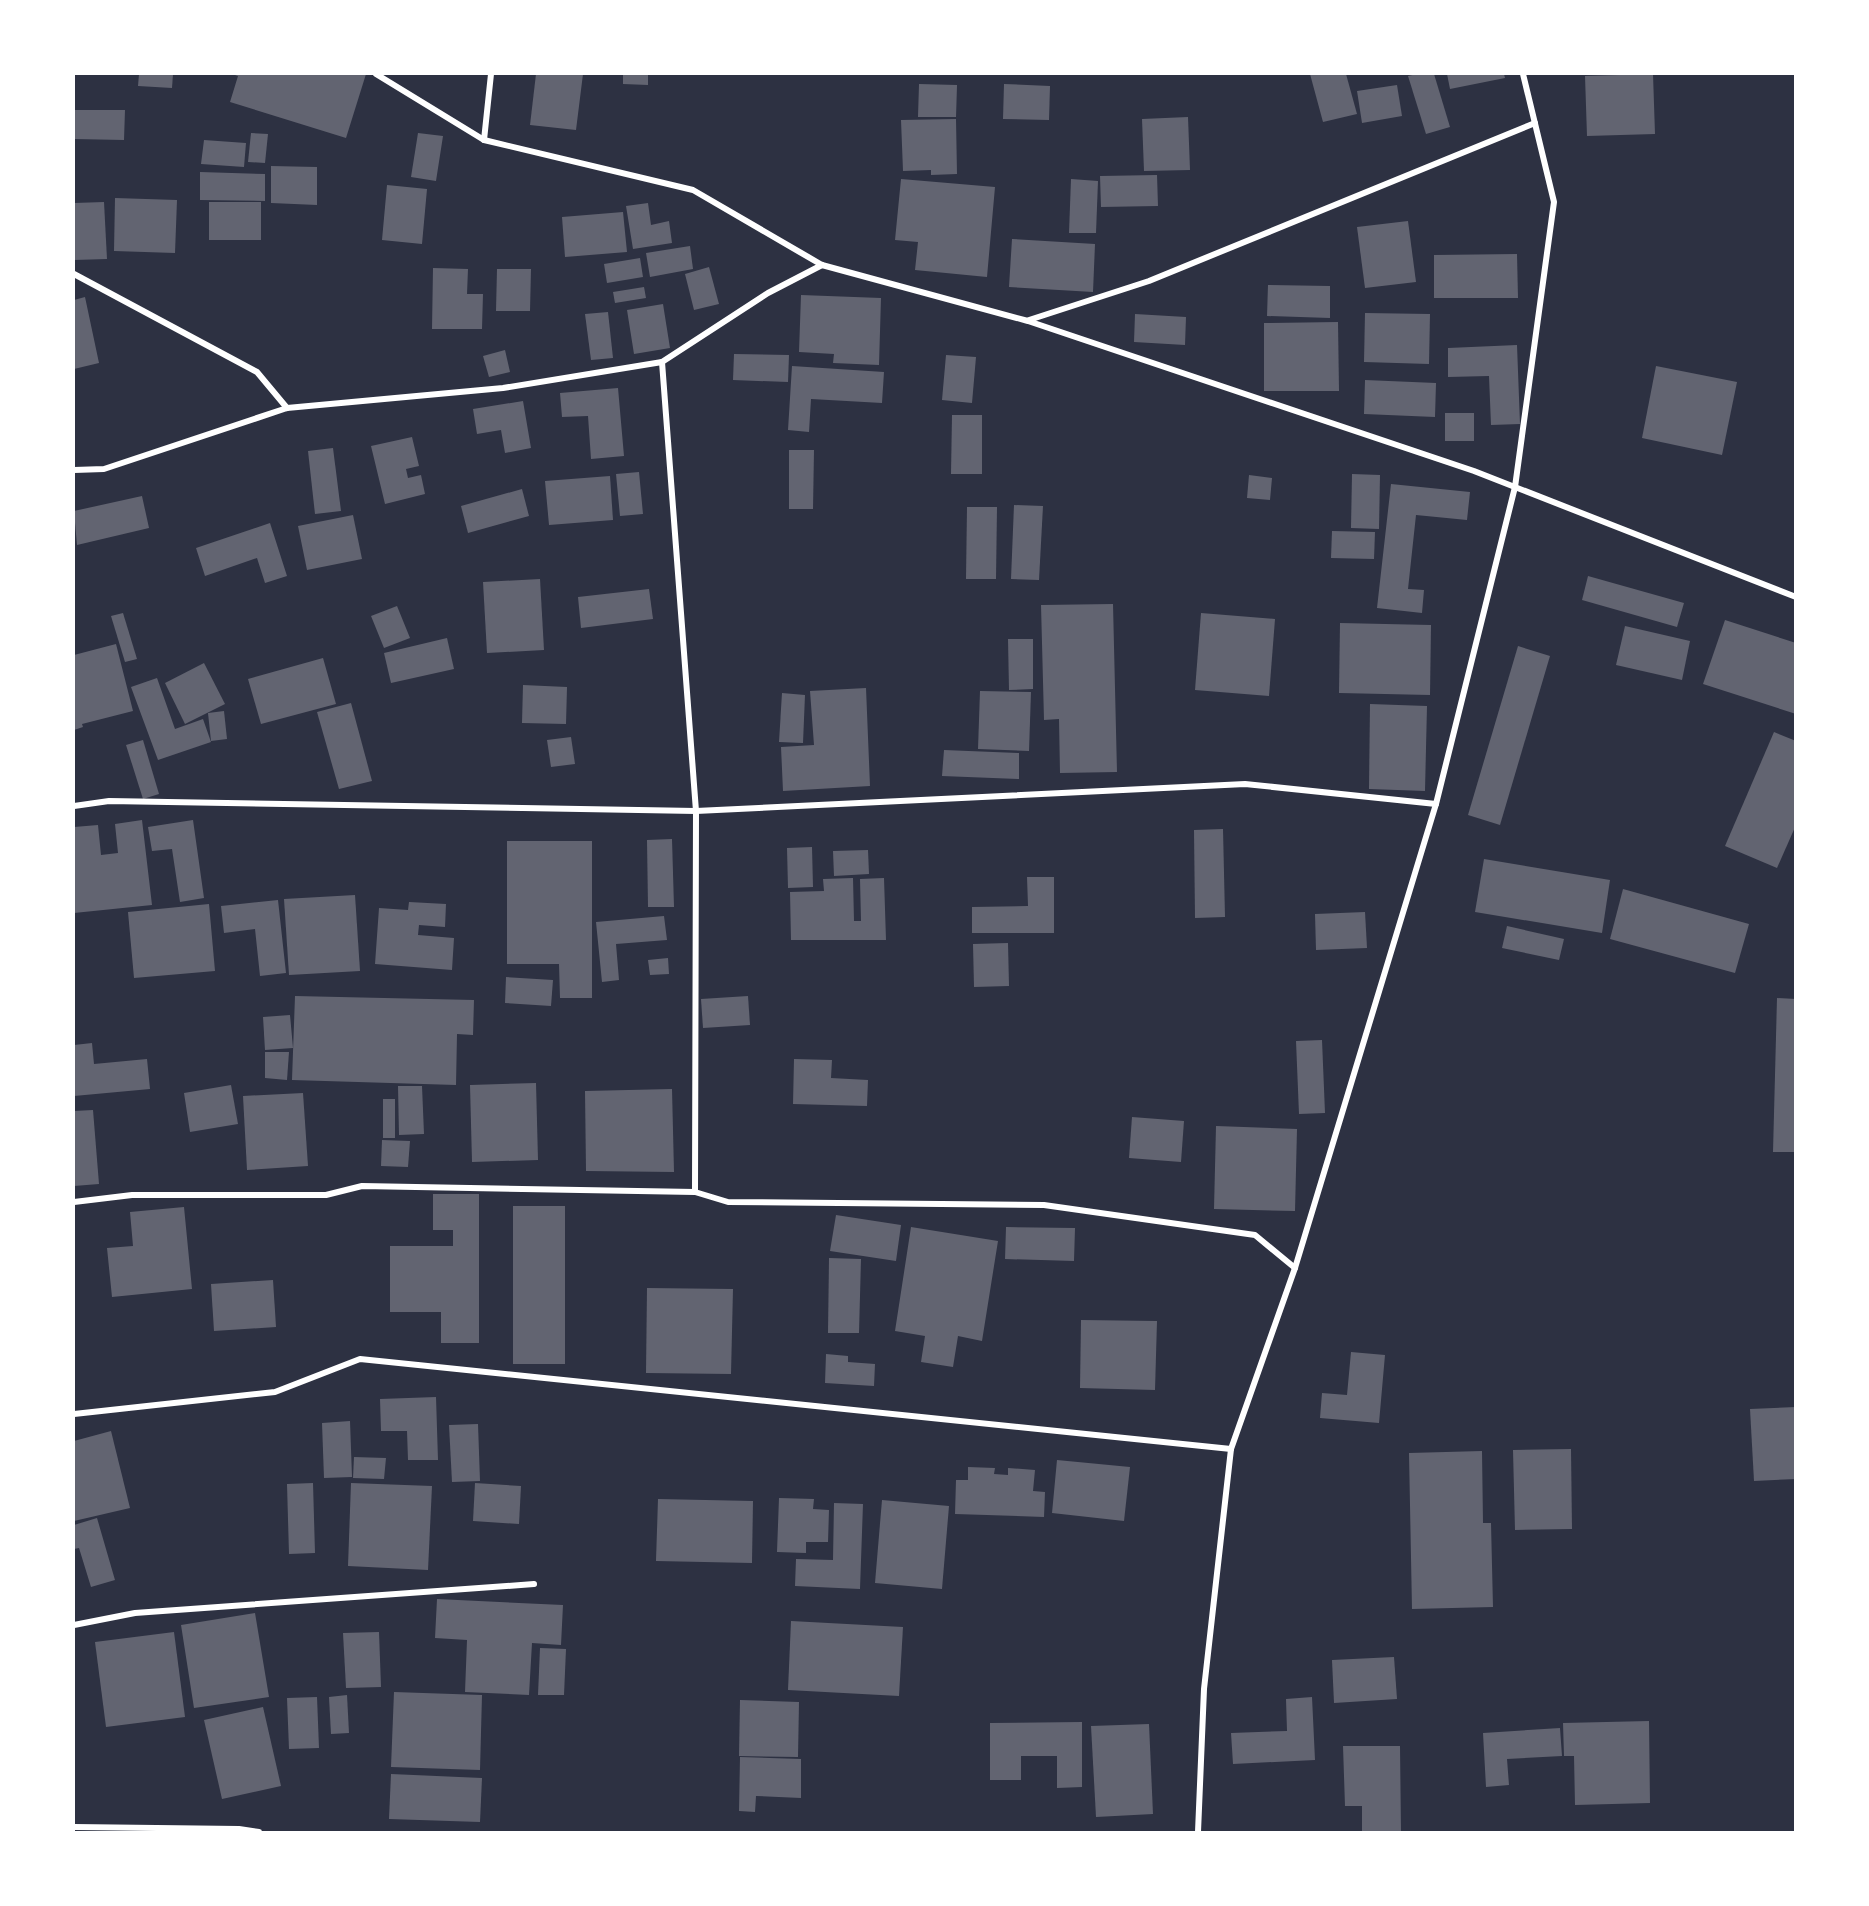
<svg xmlns="http://www.w3.org/2000/svg" width="1869" height="1906" viewBox="0 0 1869 1906" font-family="Signika,sans-serif">
  <style>
    .building { fill: #626471 }
    .lines { fill: none; stroke-linecap: round; stroke-linejoin: round }
    .minor { stroke: #fff; stroke-width: 6 }
  </style>
  <rect width="100%" height="100%" fill="#2d3142"/>
  <g class="building">
    <polygon points="139,74 173,74 172,88 138,86"/>
    <polygon points="232,74 366,74 346,138 230,102 238,76"/>
    <polygon points="536,74 583,74 576,130 530,125"/>
    <polygon points="623,74 648,74 648,85 623,84"/>
    <polygon points="1310,74 1346,74 1357,114 1323,122"/>
    <polygon points="1417,74 1434,74 1450,127 1426,134 1408,76"/>
    <polygon points="1447,74 1504,74 1505,78 1450,89"/>
    <polygon points="1653,74 1655,134 1587,136 1585,76"/>
    <polygon points="919,84 957,85 956,117 918,117"/>
    <polygon points="1004,84 1050,86 1049,120 1003,119"/>
    <polygon points="1397,85 1402,116 1362,123 1357,91"/>
    <polygon points="74,110 125,110 124,140 74,139"/>
    <polygon points="1188,117 1190,170 1144,171 1142,119"/>
    <polygon points="956,119 957,174 931,175 931,170 903,171 901,120"/>
    <polygon points="251,133 268,134 265,163 248,162"/>
    <polygon points="418,133 443,136 436,181 411,177"/>
    <polygon points="204,140 246,143 244,167 201,164"/>
    <polygon points="271,166 317,167 317,205 271,203"/>
    <polygon points="200,172 265,174 265,201 200,200"/>
    <polygon points="1157,175 1158,206 1101,207 1100,176"/>
    <polygon points="901,179 995,187 987,277 915,270 918,242 895,240"/>
    <polygon points="1071,179 1098,181 1096,233 1069,233"/>
    <polygon points="387,185 427,189 422,244 382,240"/>
    <polygon points="115,198 177,200 175,253 114,251"/>
    <polygon points="104,202 107,259 74,260 74,203"/>
    <rect x="209" y="202" width="52" height="38"/>
    <polygon points="648,203 651,225 669,221 672,243 633,249 626,206"/>
    <polygon points="623,212 627,252 565,257 562,217"/>
    <polygon points="1408,221 1416,282 1365,288 1357,227"/>
    <polygon points="1012,239 1095,244 1093,292 1009,287"/>
    <polygon points="690,246 693,269 650,277 646,253"/>
    <polygon points="1517,254 1518,298 1434,298 1434,255"/>
    <polygon points="640,258 643,277 607,283 604,264"/>
    <polygon points="709,267 719,304 694,310 685,274"/>
    <polygon points="433,268 468,269 467,294 483,294 482,329 432,329"/>
    <polygon points="497,269 531,269 530,311 496,311"/>
    <polygon points="1268,285 1330,286 1330,318 1267,316"/>
    <polygon points="644,287 646,298 615,303 613,292"/>
    <polygon points="801,295 881,298 879,365 833,363 834,354 799,352"/>
    <polygon points="85,297 99,363 74,369 74,300"/>
    <polygon points="663,304 670,348 634,354 627,310"/>
    <polygon points="608,312 613,358 591,360 585,314"/>
    <polygon points="1365,313 1430,314 1429,364 1364,362"/>
    <polygon points="1135,314 1186,317 1185,345 1134,342"/>
    <polygon points="1338,322 1339,391 1264,391 1264,323"/>
    <polygon points="1517,345 1520,424 1491,425 1489,376 1448,377 1448,348"/>
    <polygon points="505,350 510,372 489,377 483,356"/>
    <polygon points="734,354 789,355 788,382 733,380"/>
    <polygon points="946,355 976,357 972,403 942,400"/>
    <polygon points="792,366 884,372 882,403 811,399 809,432 788,430"/>
    <polygon points="1656,366 1737,382 1722,455 1642,438"/>
    <polygon points="1365,380 1436,383 1435,417 1364,414"/>
    <polygon points="618,388 624,456 591,459 588,416 562,417 560,393"/>
    <polygon points="523,401 531,448 505,453 501,430 477,434 473,409"/>
    <rect x="1445" y="413" width="29" height="28"/>
    <polygon points="952,415 982,415 982,474 951,474"/>
    <polygon points="412,437 419,466 406,469 408,478 421,475 425,494 385,504 371,446"/>
    <polygon points="333,448 341,511 315,514 308,451"/>
    <polygon points="789,450 814,450 813,509 789,509"/>
    <polygon points="639,472 643,514 620,516 616,474"/>
    <polygon points="1352,474 1380,475 1379,529 1351,528"/>
    <polygon points="1249,475 1272,478 1270,500 1247,498"/>
    <polygon points="610,476 613,520 549,525 545,481"/>
    <polygon points="1391,484 1470,492 1467,520 1416,515 1408,589 1424,590 1422,613 1377,608"/>
    <polygon points="522,489 529,516 468,533 461,506"/>
    <polygon points="142,496 149,528 77,545 74,511"/>
    <polygon points="1014,505 1043,506 1039,580 1011,579"/>
    <polygon points="967,507 997,507 996,579 966,579"/>
    <polygon points="353,515 362,559 307,570 298,526"/>
    <polygon points="270,523 287,576 265,583 257,558 205,576 196,548"/>
    <polygon points="1332,531 1375,532 1374,559 1331,558"/>
    <polygon points="1588,576 1684,603 1677,627 1582,600"/>
    <polygon points="540,579 544,650 487,653 483,582"/>
    <polygon points="649,589 653,619 581,628 578,597"/>
    <polygon points="1113,604 1117,772 1060,773 1059,719 1044,720 1041,605"/>
    <polygon points="397,606 410,638 384,648 371,616"/>
    <polygon points="123,613 137,659 125,662 111,616"/>
    <polygon points="1201,613 1275,619 1269,696 1195,690"/>
    <polygon points="1725,620 1796,643 1796,714 1703,684"/>
    <polygon points="1340,623 1431,625 1430,695 1339,693"/>
    <polygon points="1625,626 1690,641 1682,680 1616,665"/>
    <polygon points="447,638 454,669 391,683 384,653"/>
    <polygon points="1008,639 1033,639 1033,689 1009,690"/>
    <polygon points="116,644 133,711 82,724 83,727 74,730 74,655"/>
    <polygon points="1518,646 1550,656 1500,825 1468,815"/>
    <polygon points="323,658 336,704 261,724 248,679"/>
    <polygon points="204,663 225,704 185,724 165,683"/>
    <polygon points="157,678 175,729 203,719 211,742 158,760 131,687"/>
    <polygon points="523,685 567,687 566,724 522,723"/>
    <polygon points="866,688 870,786 783,791 781,747 814,745 810,691"/>
    <polygon points="980,691 1031,692 1029,751 978,749"/>
    <polygon points="782,693 805,695 803,743 779,742"/>
    <polygon points="351,703 372,781 339,789 317,712"/>
    <polygon points="1370,704 1427,706 1425,791 1369,789"/>
    <polygon points="224,711 227,739 211,741 208,713"/>
    <polygon points="1774,732 1796,741 1796,825 1777,868 1725,846"/>
    <polygon points="571,737 575,764 551,767 547,740"/>
    <polygon points="143,740 159,794 143,799 126,745"/>
    <polygon points="944,750 1019,753 1019,779 942,776"/>
    <polygon points="142,820 152,905 74,913 74,827 98,825 101,855 118,853 115,824"/>
    <polygon points="193,820 204,898 180,902 172,849 152,851 148,827"/>
    <polygon points="1223,829 1225,917 1195,918 1194,830"/>
    <polygon points="672,839 674,907 648,907 647,840"/>
    <polygon points="507,841 592,841 592,998 560,998 559,964 507,964"/>
    <polygon points="812,847 813,887 788,888 787,848"/>
    <polygon points="868,850 869,874 834,876 833,851"/>
    <polygon points="1484,859 1610,880 1602,933 1475,912"/>
    <polygon points="1027,877 1054,877 1054,933 972,933 972,907 1028,906"/>
    <polygon points="853,878 854,921 861,921 860,879 884,878 886,940 791,940 790,892 824,891 823,879"/>
    <polygon points="1623,889 1749,924 1735,973 1610,939"/>
    <polygon points="355,895 360,971 289,975 284,899"/>
    <polygon points="278,900 286,973 260,976 255,929 224,933 221,906"/>
    <polygon points="409,902 446,904 445,927 419,925 418,935 454,938 452,970 375,964 379,908 408,910"/>
    <polygon points="209,904 215,971 134,978 128,912"/>
    <polygon points="1365,912 1367,948 1316,950 1315,914"/>
    <polygon points="664,916 667,940 616,944 619,980 602,982 596,922"/>
    <polygon points="1507,926 1564,939 1559,960 1502,948"/>
    <polygon points="1008,943 1009,986 974,987 973,944"/>
    <polygon points="668,958 669,974 650,975 648,960"/>
    <polygon points="506,977 553,980 551,1006 505,1003"/>
    <polygon points="295,996 474,1000 473,1035 457,1034 456,1085 292,1080"/>
    <polygon points="748,996 750,1025 703,1028 701,999"/>
    <polygon points="1777,998 1796,999 1796,1152 1773,1152"/>
    <polygon points="290,1015 293,1048 265,1050 263,1017"/>
    <polygon points="1322,1040 1325,1113 1299,1114 1296,1041"/>
    <polygon points="92,1043 94,1064 147,1059 150,1089 74,1096 74,1045"/>
    <polygon points="265,1052 289,1052 287,1080 265,1078"/>
    <polygon points="794,1059 832,1060 831,1078 868,1080 867,1106 793,1104"/>
    <polygon points="536,1083 538,1160 472,1162 470,1085"/>
    <polygon points="231,1085 238,1124 190,1132 184,1093"/>
    <polygon points="398,1086 422,1086 424,1134 399,1135"/>
    <polygon points="672,1089 674,1172 586,1171 585,1091"/>
    <polygon points="303,1093 308,1166 247,1170 243,1096"/>
    <rect x="383" y="1099" width="12" height="39"/>
    <polygon points="93,1110 99,1184 74,1186 74,1111"/>
    <polygon points="1132,1117 1184,1121 1181,1162 1129,1158"/>
    <polygon points="1216,1126 1297,1129 1295,1211 1214,1209"/>
    <polygon points="382,1140 410,1141 408,1167 381,1166"/>
    <polygon points="433,1194 479,1194 479,1343 441,1343 441,1312 390,1312 390,1246 453,1246 453,1230 433,1230"/>
    <rect x="513" y="1206" width="52" height="158"/>
    <polygon points="184,1207 192,1289 112,1297 107,1248 133,1246 130,1212"/>
    <polygon points="836,1215 901,1225 896,1261 830,1251"/>
    <polygon points="911,1227 998,1241 982,1341 958,1336 953,1367 921,1362 925,1336 895,1331"/>
    <polygon points="1006,1227 1075,1228 1074,1261 1005,1259"/>
    <polygon points="829,1258 861,1259 859,1333 828,1333"/>
    <polygon points="273,1280 276,1327 214,1331 211,1284"/>
    <polygon points="647,1288 733,1289 731,1374 646,1373"/>
    <polygon points="1081,1320 1157,1321 1155,1390 1080,1388"/>
    <polygon points="1351,1352 1385,1355 1379,1423 1320,1418 1322,1393 1347,1395"/>
    <polygon points="826,1354 848,1356 848,1362 875,1364 874,1386 825,1383"/>
    <polygon points="436,1397 438,1460 408,1460 407,1431 381,1431 380,1399"/>
    <polygon points="1796,1407 1796,1479 1754,1481 1750,1409"/>
    <polygon points="350,1421 352,1477 324,1478 322,1423"/>
    <polygon points="478,1424 480,1481 452,1482 449,1425"/>
    <polygon points="111,1431 130,1508 74,1521 74,1441"/>
    <polygon points="1571,1449 1572,1529 1515,1530 1513,1450"/>
    <polygon points="1482,1451 1483,1523 1491,1523 1493,1607 1412,1609 1409,1453"/>
    <polygon points="354,1457 386,1458 384,1479 353,1478"/>
    <polygon points="1057,1460 1130,1467 1124,1521 1052,1513"/>
    <polygon points="968,1467 995,1468 994,1474 1008,1475 1008,1468 1035,1470 1033,1491 1045,1492 1044,1517 955,1514 956,1480 968,1480"/>
    <polygon points="313,1483 315,1553 289,1554 287,1484"/>
    <polygon points="351,1483 432,1486 428,1570 348,1566"/>
    <polygon points="475,1483 521,1486 519,1524 473,1521"/>
    <polygon points="779,1498 814,1499 813,1509 829,1510 828,1542 806,1542 806,1553 777,1552"/>
    <polygon points="658,1499 753,1501 752,1563 656,1561"/>
    <polygon points="882,1500 949,1506 942,1589 875,1583"/>
    <polygon points="834,1503 863,1504 860,1589 795,1586 796,1559 833,1560"/>
    <polygon points="97,1518 115,1580 91,1587 79,1548 74,1549 74,1525"/>
    <polygon points="437,1599 563,1605 561,1645 532,1643 529,1695 465,1692 467,1640 435,1638"/>
    <polygon points="255,1613 269,1697 194,1708 181,1625"/>
    <polygon points="791,1621 903,1627 899,1696 788,1690"/>
    <polygon points="174,1632 185,1717 106,1727 95,1642"/>
    <polygon points="379,1632 381,1687 346,1688 343,1633"/>
    <polygon points="540,1648 566,1649 564,1695 538,1695"/>
    <polygon points="1394,1657 1397,1699 1334,1703 1332,1660"/>
    <polygon points="394,1692 482,1695 480,1770 391,1767"/>
    <polygon points="347,1695 349,1733 331,1734 329,1697"/>
    <polygon points="317,1697 319,1748 289,1749 287,1698"/>
    <polygon points="1312,1697 1315,1760 1233,1764 1231,1733 1287,1731 1286,1699"/>
    <polygon points="740,1700 799,1702 798,1757 739,1756"/>
    <polygon points="263,1707 281,1786 222,1799 204,1720"/>
    <polygon points="1649,1721 1650,1803 1575,1805 1574,1756 1564,1756 1563,1723"/>
    <polygon points="1082,1722 1082,1787 1057,1788 1057,1756 1021,1756 1021,1780 990,1780 990,1723"/>
    <polygon points="1149,1724 1153,1814 1096,1817 1091,1726"/>
    <polygon points="1560,1728 1562,1756 1507,1759 1509,1785 1486,1787 1483,1733"/>
    <polygon points="1343,1746 1400,1746 1401,1832 1362,1832 1362,1806 1345,1806"/>
    <polygon points="740,1757 801,1759 801,1798 756,1796 755,1812 739,1811"/>
    <polygon points="391,1774 482,1778 480,1822 389,1819"/>
  </g>
  <g class="lines">
    <g class="minor">
      <polyline points="376,74 484,140 693,190 822,265 1028,321 1474,471 1796,597"/>
      <polyline points="484,140 491,74"/>
      <polyline points="74,274 257,372 287,408"/>
      <polyline points="1029,320 1149,281 1535,123"/>
      <polyline points="662,362 696,811 695,1192"/>
      <polyline points="74,470 104,469 287,408 503,388 662,362 768,293 822,265"/>
      <polyline points="74,806 109,801 696,811 1245,784 1436,804"/>
      <polyline points="74,1202 132,1195 326,1195 362,1186 695,1192 728,1202 1044,1205 1255,1235 1295,1268"/>
      <polyline points="74,1414 275,1392 360,1359 1231,1449"/>
      <polyline points="74,1625 135,1613 534,1584"/>
      <polyline points="74,1827 239,1829 259,1832"/>
      <polyline points="1198,1832 1204,1689 1231,1449 1295,1268 1436,804 1515,487 1554,202 1523,74"/>
    </g>
  </g>
  <rect width="1869" height="1906" fill="none" stroke="#ffffff" stroke-width="150"/>
</svg>
